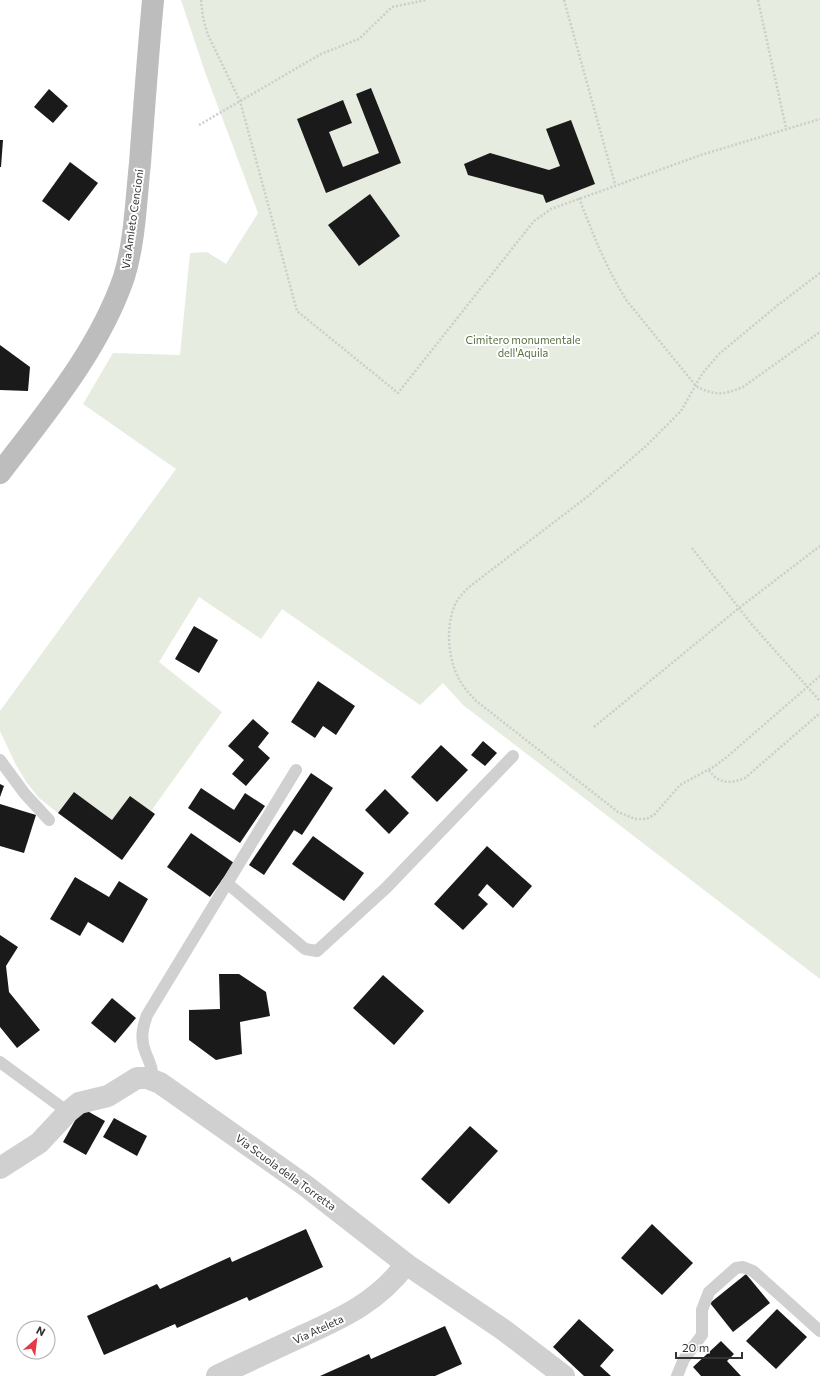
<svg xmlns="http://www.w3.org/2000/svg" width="820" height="1376" viewBox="0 0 820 1376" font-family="Commissioner,sans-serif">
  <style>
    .green { fill: #e6ecdf }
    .building { fill: #1a1a1a }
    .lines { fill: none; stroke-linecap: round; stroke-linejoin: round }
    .path { stroke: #cdcdcd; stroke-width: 2.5; stroke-dasharray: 2 2; stroke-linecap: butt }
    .lane { stroke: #d0d0d0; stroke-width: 12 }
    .street { stroke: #d0d0d0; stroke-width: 22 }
    .secondary { stroke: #bdbdbd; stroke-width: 22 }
    .labels { text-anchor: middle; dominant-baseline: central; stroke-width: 4; stroke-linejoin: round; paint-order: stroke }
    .street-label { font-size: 11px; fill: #333; stroke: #fff }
    .park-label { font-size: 11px; fill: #56703f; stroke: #fff }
  </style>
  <rect width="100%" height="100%" fill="#fff"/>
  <polygon class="green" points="181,0 820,0 820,979 463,705 443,683 420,705 282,609 261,639 199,597 159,662 222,712 151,811 130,796 112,820 74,792 58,813 39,798 27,783 16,765 0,731 0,711 176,469 83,404 113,353 180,355 190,253 207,252 226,264 258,213 205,72"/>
  <g class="building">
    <polygon points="371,88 401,163 326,193 297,119 343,100 352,123 329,132 343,167 379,153 356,94"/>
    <polygon points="49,89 68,106 53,123 34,107"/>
    <polygon points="571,120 595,184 546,203 543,195 468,175 464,164 490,153 549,170 560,166 546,129"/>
    <polygon points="0,140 3,140 1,167 0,167"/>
    <polygon points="70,162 98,183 69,221 42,201"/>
    <polygon points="370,194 400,236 359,266 328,225"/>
    <polygon points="0,345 30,367 28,391 0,390"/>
    <polygon points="194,626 218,640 199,673 175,659"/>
    <polygon points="318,681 355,706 336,735 323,726 315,738 291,722"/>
    <polygon points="253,719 269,733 258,747 270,758 246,786 232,774 244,760 228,746"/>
    <polygon points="483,741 497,753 485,766 471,755"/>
    <polygon points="441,745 468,770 437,802 411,777"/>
    <polygon points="311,773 333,788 302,835 294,830 264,875 249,865"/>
    <polygon points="0,784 4,786 0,797"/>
    <polygon points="201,788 234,810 245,793 265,806 240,843 188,808"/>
    <polygon points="385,789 409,813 389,834 365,810"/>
    <polygon points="74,792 112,820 130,796 155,814 122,860 58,813"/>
    <polygon points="0,804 36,815 24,853 0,846"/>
    <polygon points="191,833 234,863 210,897 167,867"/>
    <polygon points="313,836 364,873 344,901 292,864"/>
    <polygon points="487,846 532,886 513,908 487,884 478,895 488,904 463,930 434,904"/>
    <polygon points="75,877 109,897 119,881 148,899 123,943 88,922 80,936 50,919"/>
    <polygon points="0,935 18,947 6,966 9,992 40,1030 17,1048 0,1027"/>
    <polygon points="219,974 239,974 266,992 270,1016 240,1022 242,1054 216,1060 189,1040 189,1010 220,1009"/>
    <polygon points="383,975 424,1011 394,1045 353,1008"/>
    <polygon points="112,998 136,1018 115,1043 91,1023"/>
    <polygon points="82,1108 105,1121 86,1155 63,1142"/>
    <polygon points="114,1118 147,1136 137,1156 103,1137"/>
    <polygon points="470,1126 498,1151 449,1204 421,1179"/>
    <polygon points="652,1224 693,1263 662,1295 621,1258"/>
    <polygon points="306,1229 323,1267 249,1301 247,1297 177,1328 175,1324 104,1355 87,1316 157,1284 160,1289 230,1257 232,1262"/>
    <polygon points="746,1274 770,1303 733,1332 710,1303"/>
    <polygon points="777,1309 807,1337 776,1369 746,1341"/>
    <polygon points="579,1319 614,1350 600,1366 611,1376 584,1376 553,1347"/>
    <polygon points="445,1326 462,1364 435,1376 320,1376 369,1354 371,1359"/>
    <polygon points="721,1341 734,1354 727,1361 741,1376 701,1376 693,1367"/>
  </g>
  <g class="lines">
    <g class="path">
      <polyline points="201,0 203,18 208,35 240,101 297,311 398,393 534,221 551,209 701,155 820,119"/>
      <polyline points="564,0 615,184"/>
      <polyline points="758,0 786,128"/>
      <polyline points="199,125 321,54 359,39 392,7 426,0"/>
      <path d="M579,198C593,234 606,268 627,301L696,386C715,396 723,395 743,387L820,332"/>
      <path d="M820,273L778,305L719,354L702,374L681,411L646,446L587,497L469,587C463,593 457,599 454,607C446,627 448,658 458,677C462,686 469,693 475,700L618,812L635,819H646L654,815L680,785L715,766L728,756L820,676"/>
      <polyline points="692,548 753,626 820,701"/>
      <polyline points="594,727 739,608 820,546"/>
      <path d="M709,770C718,784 730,784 745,778L820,713"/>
    </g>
    <g class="lane">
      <polyline points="0,760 25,794 49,820"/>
      <polyline points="227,883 305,949 317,951 386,888 513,756"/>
      <polyline points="0,1062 68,1112"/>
      <path d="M151,1079C155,1066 144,1055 143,1043C141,1033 144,1024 147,1015L296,770"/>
      <polyline points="677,1376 684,1359 702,1335 702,1310 709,1292 736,1268 743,1267 753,1271 820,1331"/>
    </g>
    <g class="street">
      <polyline points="0,1168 39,1143 68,1112 79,1103 108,1096 137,1078 147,1078 160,1083 306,1186 406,1264 505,1331 564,1376"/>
      <path d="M217,1376C244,1363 272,1350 300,1337C342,1318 378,1302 406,1264"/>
    </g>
    <path class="secondary" d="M0,473C46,413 99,350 124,277C135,241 136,200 140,163C144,109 148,54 153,0"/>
  </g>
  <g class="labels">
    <g class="street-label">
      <text transform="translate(132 219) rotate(-82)">Via Amleto Cencioni</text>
      <text transform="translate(286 1172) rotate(36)">Via Scuola della Torretta</text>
      <text transform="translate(318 1329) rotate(-25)">Via Ateleta</text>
    </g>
    <g class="park-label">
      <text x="523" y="339">Cimitero monumentale<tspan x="523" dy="13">dell'Aquila</tspan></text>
    </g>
  </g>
  <g transform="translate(36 1340) rotate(28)"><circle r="19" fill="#ffffff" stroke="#adadad"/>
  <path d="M0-3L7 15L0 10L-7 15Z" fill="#e63946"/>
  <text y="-6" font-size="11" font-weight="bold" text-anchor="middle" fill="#333333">N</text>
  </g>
  <path d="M676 1352v6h66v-6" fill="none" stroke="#333333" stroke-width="2"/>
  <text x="682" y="1352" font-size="12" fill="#333333" stroke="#ffffff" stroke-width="3" paint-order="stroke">20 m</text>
</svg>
